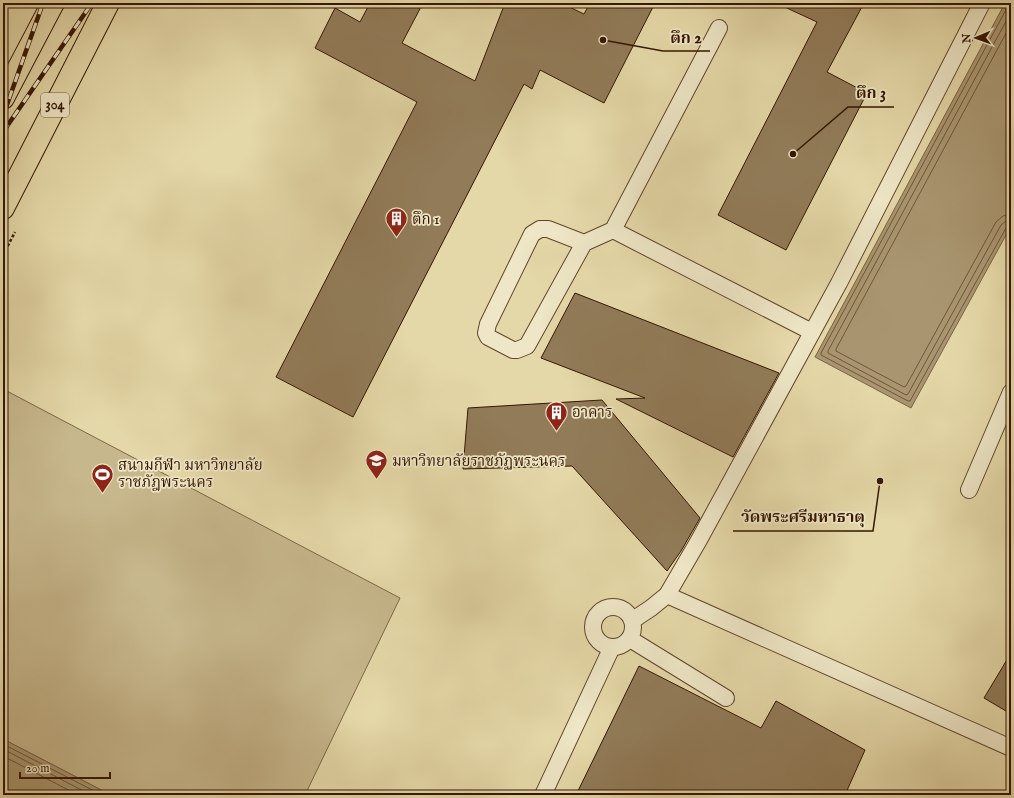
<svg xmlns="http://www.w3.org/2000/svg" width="1014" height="798" viewBox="0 0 1014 798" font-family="'IM FELL English','Noto Serif Thai',serif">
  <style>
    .green { fill: #c7b78c; stroke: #7e6647 }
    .water { fill: #a99670; stroke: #7b6344 }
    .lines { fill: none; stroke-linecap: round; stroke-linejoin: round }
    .shore { stroke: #6f5639; stroke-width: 1 }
    .building { fill: #917b58; stroke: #351602 }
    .lane-casing { stroke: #61462c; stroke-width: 18 }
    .primary-casing { stroke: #351602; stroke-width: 24 }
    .path { stroke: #351602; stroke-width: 2.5; stroke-dasharray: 3 2; stroke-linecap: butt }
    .lane { stroke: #eee6c6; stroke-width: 16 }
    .primary { stroke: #e5d8a8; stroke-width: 22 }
    .rail-casing { stroke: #351602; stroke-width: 4.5 }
    .rail { stroke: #eee6c6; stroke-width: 3; stroke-dasharray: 9; stroke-linecap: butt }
    .labels { text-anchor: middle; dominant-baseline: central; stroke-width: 3.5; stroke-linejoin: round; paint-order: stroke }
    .shield { fill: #eee6c6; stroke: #6c543d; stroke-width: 1 }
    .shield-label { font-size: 14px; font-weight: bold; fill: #351602 }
    .poi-label { font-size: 15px; fill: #351602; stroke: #eee6c6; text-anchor: start }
    .leader { fill: none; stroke: #351602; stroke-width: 1.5 }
    .callout-dot { fill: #351602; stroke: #eee6c6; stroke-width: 1.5 }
    .callout-label { font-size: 16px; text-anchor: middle; font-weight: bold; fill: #351602; stroke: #eee6c6; stroke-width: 3.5; stroke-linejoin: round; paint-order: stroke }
  </style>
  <rect width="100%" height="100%" fill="#e5d8a8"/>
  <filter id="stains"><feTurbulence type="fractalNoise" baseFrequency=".005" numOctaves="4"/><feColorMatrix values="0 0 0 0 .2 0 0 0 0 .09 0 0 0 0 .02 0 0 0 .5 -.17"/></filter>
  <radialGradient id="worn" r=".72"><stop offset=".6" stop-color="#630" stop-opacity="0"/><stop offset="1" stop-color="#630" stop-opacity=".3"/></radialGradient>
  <polygon class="green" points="3,389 400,598 305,795 111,795 3,739"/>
  <g class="water">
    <polygon points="1005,3 1011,3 1011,226 911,408 815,357"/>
    <polygon points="3,739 111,795 3,795"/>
  </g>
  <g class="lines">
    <g class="shore">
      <polyline points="1009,3 1008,6 821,353 821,355 908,401 910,401 1006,228 1011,225"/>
      <polyline points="1011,12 828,351 828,353 906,395 908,394 1001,225 1006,221 1011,220"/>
      <polyline points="1011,24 836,349 836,351 904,387 906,386 996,222 1003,216 1011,214"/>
      <polyline points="3,744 102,795"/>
      <polyline points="3,749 91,795"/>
      <polyline points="3,756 78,795"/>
    </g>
  </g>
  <g class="building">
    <polygon points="370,3 423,3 402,43 475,81 505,3 561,3 584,14 590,3 655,3 604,103 540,70 532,89 524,84 353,417 276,377 417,102 315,48 335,8 360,22"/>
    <polygon points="776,3 864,3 827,72 867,93 786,250 718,215 817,22"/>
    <polygon points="575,293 779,373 733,457 616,399 645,398 541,358"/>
    <polygon points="602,400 700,518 681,551 667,571 572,466 463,469 468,408"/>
    <polygon points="1011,653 1011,714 984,698"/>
    <polygon points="639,666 761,728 776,701 865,750 845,795 576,795"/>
  </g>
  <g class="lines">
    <defs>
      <g id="lane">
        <polyline points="613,230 812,332"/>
        <polyline points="584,243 527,346 517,350 513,350 488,337 486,333 488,324 532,234 540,229 548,229 584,243 613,230 719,28"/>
        <polyline points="969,490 1011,392"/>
        <polyline points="667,595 1011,748"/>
        <circle cx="613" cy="627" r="20"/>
        <polyline points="633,620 651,608 667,595 699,540 839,283 982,3"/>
        <polyline points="630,639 726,698"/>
        <polyline points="543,795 612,647"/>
      </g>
      <g id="primary">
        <polyline points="3,98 53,3"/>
        <polyline points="3,208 108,3"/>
      </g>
    </defs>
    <use href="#lane" class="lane-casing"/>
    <use href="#primary" class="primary-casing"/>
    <polyline class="path" points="3,255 15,232"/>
    <use href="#lane" class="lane"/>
    <use href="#primary" class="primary"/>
    <defs>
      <g id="rail">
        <polyline points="3,116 43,3"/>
        <polyline points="3,132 92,3"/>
      </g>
    </defs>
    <use href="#rail" class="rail-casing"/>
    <use href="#rail" class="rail"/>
  </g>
  <defs>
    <symbol id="building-pin" viewBox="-11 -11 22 30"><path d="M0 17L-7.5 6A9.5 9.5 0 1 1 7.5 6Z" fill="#8f2418" stroke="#eee6c6"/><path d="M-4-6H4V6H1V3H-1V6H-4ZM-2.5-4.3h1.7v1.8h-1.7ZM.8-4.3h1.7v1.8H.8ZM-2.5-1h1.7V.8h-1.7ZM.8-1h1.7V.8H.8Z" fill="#fff"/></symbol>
    <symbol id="university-pin" viewBox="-11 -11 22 30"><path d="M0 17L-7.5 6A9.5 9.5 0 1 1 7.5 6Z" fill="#8f2418" stroke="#eee6c6"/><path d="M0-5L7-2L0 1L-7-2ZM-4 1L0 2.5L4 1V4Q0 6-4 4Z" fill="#fff"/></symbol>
    <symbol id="stadium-pin" viewBox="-11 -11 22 30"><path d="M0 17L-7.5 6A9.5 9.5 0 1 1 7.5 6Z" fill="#8f2418" stroke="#eee6c6"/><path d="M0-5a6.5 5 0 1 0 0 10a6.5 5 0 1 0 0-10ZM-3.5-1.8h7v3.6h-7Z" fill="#fff"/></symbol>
  </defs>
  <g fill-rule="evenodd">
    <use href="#building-pin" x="384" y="206" width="25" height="34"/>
    <use href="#building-pin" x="544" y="400" width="25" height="34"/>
    <use href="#university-pin" x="364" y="448" width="25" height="34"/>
    <use href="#stadium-pin" x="90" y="462" width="25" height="34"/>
  </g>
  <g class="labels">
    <rect class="shield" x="41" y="93" width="28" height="24" rx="3"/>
    <g class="shield-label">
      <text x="55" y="105">304</text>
    </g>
    <g class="poi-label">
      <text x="412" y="219">ตึก 1</text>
      <text x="572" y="412">อาคาร</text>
      <text x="392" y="461">มหาวิทยาลัยราชภัฏพระนคร</text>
      <text x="118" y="465">สนามกีฬา มหาวิทยาลัย<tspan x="118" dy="17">ราชภัฎพระนคร</tspan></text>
    </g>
  </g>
  <path class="leader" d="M603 40L663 51H710M793 154L848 107H894M880 481L873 531H733"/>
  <g class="callout-dot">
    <circle cx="603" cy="40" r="4"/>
    <circle cx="793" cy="154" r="4"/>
    <circle cx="880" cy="481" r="4"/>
  </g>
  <g class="callout-label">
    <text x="686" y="43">ตึก 2</text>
    <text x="871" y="98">ตึก 3</text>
    <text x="803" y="522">วัดพระศรีมหาธาตุ</text>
  </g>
  <rect width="1014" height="798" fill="none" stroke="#e5d8a8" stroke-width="16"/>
  <rect x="4" y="4" width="1006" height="790" fill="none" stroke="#351602" stroke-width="2"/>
  <rect x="8" y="8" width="998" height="782" fill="none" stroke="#351602"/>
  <g transform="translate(976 38) rotate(268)" stroke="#eee6c6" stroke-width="3" paint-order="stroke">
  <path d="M0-3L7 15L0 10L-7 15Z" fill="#351602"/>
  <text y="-6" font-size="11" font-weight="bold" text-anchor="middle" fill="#351602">N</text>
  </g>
  <path d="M20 772v6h90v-6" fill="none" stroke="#351602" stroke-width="2"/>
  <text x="26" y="772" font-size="12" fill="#351602" stroke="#eee6c6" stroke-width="3" paint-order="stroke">20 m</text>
  <rect width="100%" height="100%" filter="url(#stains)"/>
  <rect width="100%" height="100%" fill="url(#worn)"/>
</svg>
